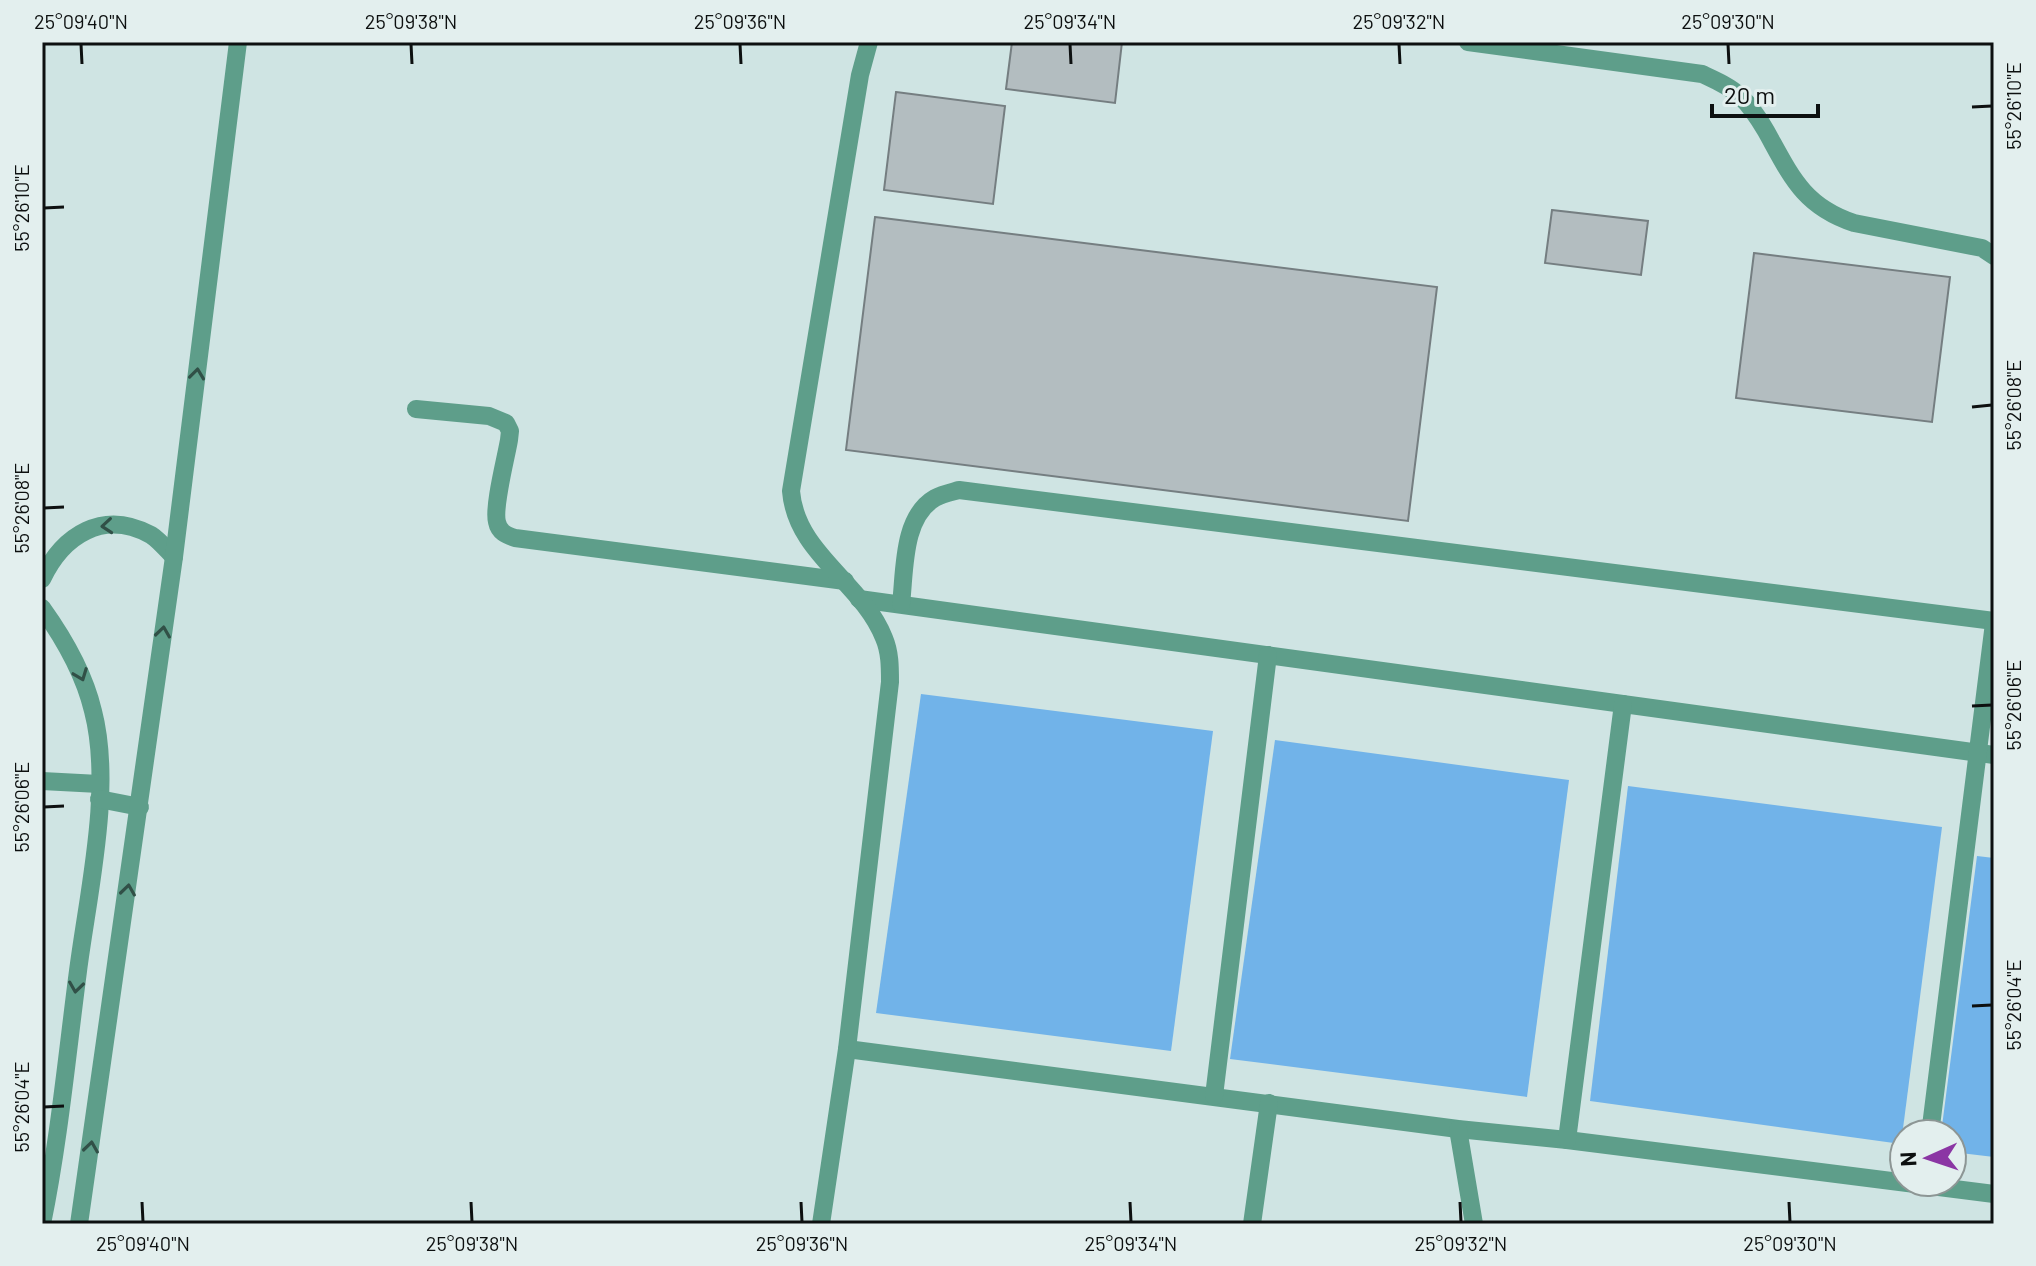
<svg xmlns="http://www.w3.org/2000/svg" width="2036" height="1266" viewBox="0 0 2036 1266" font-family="Barlow,sans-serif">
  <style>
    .built { fill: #cfe4e3; fill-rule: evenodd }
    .water { fill: #71b3e9 }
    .building { fill: #b3bdc0; stroke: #757e81; stroke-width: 2 }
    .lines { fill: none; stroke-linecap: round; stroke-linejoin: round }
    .service { stroke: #5e9e8a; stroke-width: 18 }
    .oneway { stroke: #315047 }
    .ticks { fill: none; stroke: #0d1010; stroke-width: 3 }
    .neatline { fill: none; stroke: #0d1010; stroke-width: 3 }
    .ticks-label { font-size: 20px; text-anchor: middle; fill: #0d1010 }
  </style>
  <rect width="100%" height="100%" fill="#e3efee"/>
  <path class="built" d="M42,42H1994V1224H42ZM1904,1134H1952V1182H1904Z"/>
  <g class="water">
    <polygon points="921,694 1213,731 1171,1051 876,1013"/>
    <polygon points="1275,740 1569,780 1527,1097 1230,1059"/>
    <polygon points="1628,786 1942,827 1901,1144 1590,1101"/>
    <polygon points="1977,856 1994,858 1994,1157 1952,1152 1952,1134 1941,1134"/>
  </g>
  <g class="building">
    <polygon points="1012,42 1122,42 1115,103 1006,89"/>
    <polygon points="896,92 1005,106 993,204 884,190"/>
    <polygon points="1552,210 1648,221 1641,275 1545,263"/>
    <polygon points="875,217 1437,287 1408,521 846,450"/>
    <polygon points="1754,253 1950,277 1932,422 1736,398"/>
  </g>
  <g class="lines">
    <g class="service">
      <path d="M1468,42L1702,74C1715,80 1729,86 1740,96C1751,106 1759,119 1766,131C1791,176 1803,206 1854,223L1982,248L1994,256"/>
      <path d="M416,409L489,416L506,423L510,431L509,440C506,458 493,507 497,522C499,532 506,535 515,538L845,581"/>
      <path d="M42,579C63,535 103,509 151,535C159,540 167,550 174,557"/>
      <polyline points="859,599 1994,755"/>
      <path d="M901,604C905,571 902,517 935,498C942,494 952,492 959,490L1994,621"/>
      <path d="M42,608C65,640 84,673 93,711C113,788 88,893 78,971C67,1055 59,1141 42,1224"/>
      <polyline points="42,781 99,784"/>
      <polyline points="99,799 140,807"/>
      <polyline points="847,1049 1458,1129 1567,1140 1994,1194"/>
      <polyline points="1214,1096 1268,655"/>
      <polyline points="1458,1129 1474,1224"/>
      <polyline points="1930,1134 1994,623"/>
      <polyline points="1567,1140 1623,704"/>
      <polyline points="79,1224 174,557 238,42"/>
      <path d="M821,1224L847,1049L890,682C890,667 890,652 884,638C862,582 796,554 791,491L860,75L869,42"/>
      <polyline points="1252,1224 1269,1103"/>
    </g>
  </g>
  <defs><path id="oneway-chevron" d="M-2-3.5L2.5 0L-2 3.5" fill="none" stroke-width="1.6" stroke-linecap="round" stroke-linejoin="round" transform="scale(2)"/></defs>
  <g class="oneway">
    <use href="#oneway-chevron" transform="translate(197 374) rotate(-83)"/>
    <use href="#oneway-chevron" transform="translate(107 526) rotate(175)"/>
    <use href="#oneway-chevron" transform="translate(163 632) rotate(-82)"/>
    <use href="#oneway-chevron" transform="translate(81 675) rotate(69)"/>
    <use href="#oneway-chevron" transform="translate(128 890) rotate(-82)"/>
    <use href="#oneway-chevron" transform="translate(76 987) rotate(98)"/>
    <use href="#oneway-chevron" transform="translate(91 1147) rotate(-82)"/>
  </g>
  <path class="ticks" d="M81,44L82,64M411,44L412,64M740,44L741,64M1070,44L1071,64M1399,44L1400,64M1728,44L1729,64M1972,107L1992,106M44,208L64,207M1972,407L1992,405M44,508L64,507M1972,706L1992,705M44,807L64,806M1972,1006L1992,1005M44,1107L64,1106M142,1202L143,1222M471,1202L472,1222M801,1202L802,1222M1130,1202L1131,1222M1460,1202L1461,1222M1789,1202L1790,1222"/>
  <rect width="2036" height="1266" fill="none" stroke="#e3efee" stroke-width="88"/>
  <g transform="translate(1928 1158) rotate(267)"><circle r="38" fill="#e3efee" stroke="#8d9695" stroke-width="2"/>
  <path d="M0-6L14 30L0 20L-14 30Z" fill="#8b36a4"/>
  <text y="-12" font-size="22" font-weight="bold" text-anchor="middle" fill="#0d1010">N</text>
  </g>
  <path d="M1712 104v12h106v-12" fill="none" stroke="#0d1010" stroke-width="4"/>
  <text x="1724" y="104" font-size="24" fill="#0d1010" stroke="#e3efee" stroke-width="6" paint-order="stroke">20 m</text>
  <rect x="44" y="44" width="1948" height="1178" class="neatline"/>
  <g class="ticks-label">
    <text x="81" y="29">25°09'40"N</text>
    <text x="411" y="29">25°09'38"N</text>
    <text x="740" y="29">25°09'36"N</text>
    <text x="1070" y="29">25°09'34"N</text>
    <text x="1399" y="29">25°09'32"N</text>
    <text x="1728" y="29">25°09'30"N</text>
    <text transform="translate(2014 106) rotate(-90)" y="7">55°26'10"E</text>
    <text transform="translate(22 208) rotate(-90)" y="7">55°26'10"E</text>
    <text transform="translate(2014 405) rotate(-90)" y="7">55°26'08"E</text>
    <text transform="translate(22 508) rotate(-90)" y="7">55°26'08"E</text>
    <text transform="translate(2014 705) rotate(-90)" y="7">55°26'06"E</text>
    <text transform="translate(22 807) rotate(-90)" y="7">55°26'06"E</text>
    <text transform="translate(2014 1005) rotate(-90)" y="7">55°26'04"E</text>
    <text transform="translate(22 1107) rotate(-90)" y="7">55°26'04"E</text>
    <text x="143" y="1251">25°09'40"N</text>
    <text x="472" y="1251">25°09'38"N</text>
    <text x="802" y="1251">25°09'36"N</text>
    <text x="1131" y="1251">25°09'34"N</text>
    <text x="1461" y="1251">25°09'32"N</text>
    <text x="1790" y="1251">25°09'30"N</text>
  </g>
</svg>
